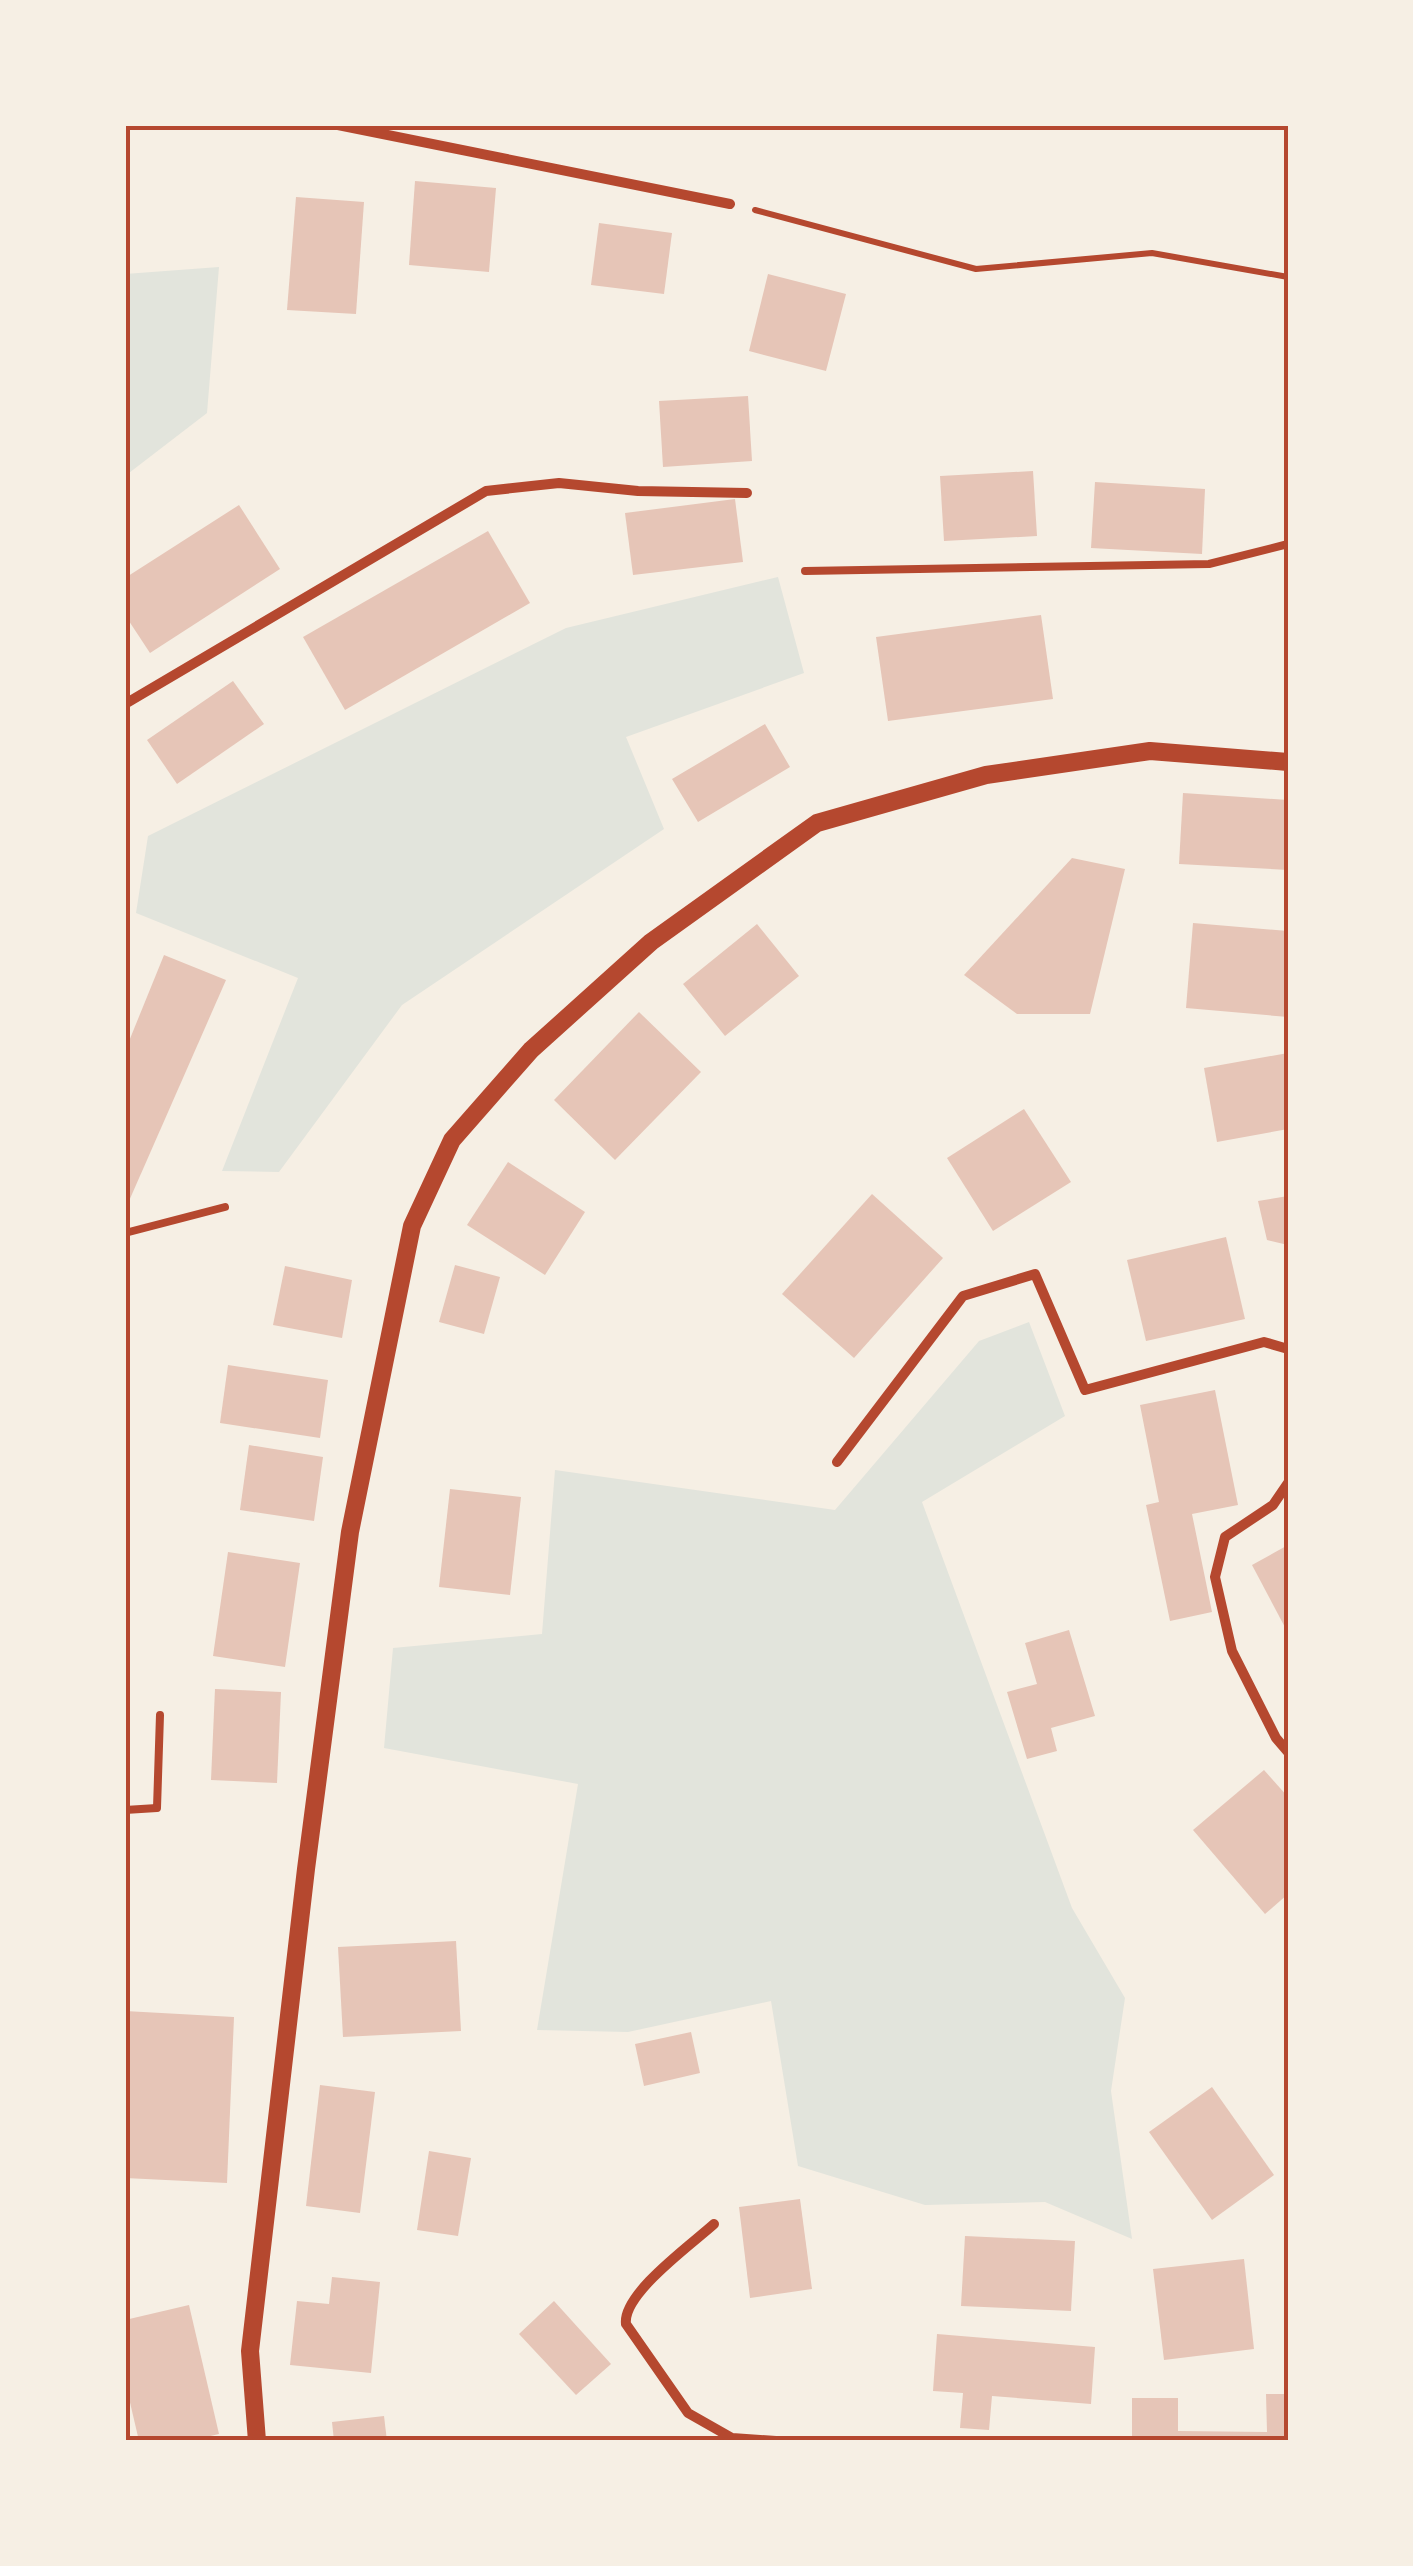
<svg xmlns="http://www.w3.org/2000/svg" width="1413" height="2566" viewBox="0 0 1413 2566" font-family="Commissioner,sans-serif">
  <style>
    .green { fill: #e2e4dc }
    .building { fill: #e6c5b7 }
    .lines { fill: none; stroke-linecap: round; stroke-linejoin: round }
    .path { stroke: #b5482f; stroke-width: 6 }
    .service { stroke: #b5482f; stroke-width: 8 }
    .minor { stroke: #b5482f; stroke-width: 10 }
    .tertiary { stroke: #b5482f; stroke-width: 18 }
    .neatline { fill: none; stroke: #b5482f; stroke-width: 4 }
  </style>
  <rect width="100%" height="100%" fill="#f6efe4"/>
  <g class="green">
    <polygon points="219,267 207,413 125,476 125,274"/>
    <polygon points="778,577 804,673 626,737 664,829 402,1005 279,1172 222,1171 298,978 136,913 148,836 566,628"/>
    <polygon points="1029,1322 1065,1416 922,1502 1072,1908 1125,1998 1111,2091 1132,2239 1045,2202 925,2205 798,2166 771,2001 628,2032 537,2030 578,1784 384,1748 393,1648 542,1634 555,1470 835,1510 979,1341"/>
  </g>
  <g class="building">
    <polygon points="415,181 496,188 489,272 409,265"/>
    <polygon points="296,197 364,202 356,314 287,310"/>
    <polygon points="599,223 672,233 664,294 591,285"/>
    <polygon points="768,274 846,294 826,371 749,351"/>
    <polygon points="748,396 752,461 663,467 659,401"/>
    <polygon points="1033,471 1037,536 944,541 940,476"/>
    <polygon points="1095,482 1205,489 1202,554 1091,548"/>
    <polygon points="735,499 743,562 633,575 625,513"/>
    <polygon points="239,505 280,569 150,653 125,615 125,578"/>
    <polygon points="488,531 530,603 345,710 303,637"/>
    <polygon points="1041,615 1053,699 888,721 876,637"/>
    <polygon points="233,681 264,724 177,784 147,740"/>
    <polygon points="765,724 790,767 698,822 672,779"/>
    <polygon points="1183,793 1288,800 1288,870 1179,864"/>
    <polygon points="1072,858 1125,869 1090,1014 1017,1014 964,975"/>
    <polygon points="1193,923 1288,931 1288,1017 1186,1008"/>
    <polygon points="757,924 799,976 725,1036 683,984"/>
    <polygon points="164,955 226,980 129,1201 125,1201 125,1051"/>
    <polygon points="639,1012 701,1072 615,1160 554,1100"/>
    <polygon points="1288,1053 1288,1129 1217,1142 1204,1068"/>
    <polygon points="1024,1109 1071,1182 993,1231 947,1158"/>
    <polygon points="508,1162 585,1212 545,1275 467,1225"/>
    <polygon points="872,1194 943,1258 854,1358 782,1294"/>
    <polygon points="1288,1196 1288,1245 1267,1240 1258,1201"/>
    <polygon points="1226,1237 1245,1319 1146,1341 1127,1260"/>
    <polygon points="455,1265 500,1277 484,1334 439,1322"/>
    <polygon points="285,1266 352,1280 342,1338 273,1325"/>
    <polygon points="228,1365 328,1380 320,1438 220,1423"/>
    <polygon points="1215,1390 1238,1505 1192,1514 1212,1612 1170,1621 1146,1505 1159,1502 1140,1405"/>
    <polygon points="249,1445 323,1457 314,1521 240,1510"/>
    <polygon points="450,1489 521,1497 510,1595 439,1587"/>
    <polygon points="1288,1545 1288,1633 1252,1565"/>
    <polygon points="228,1552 300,1563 285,1667 213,1656"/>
    <polygon points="1069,1630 1095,1716 1051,1728 1057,1751 1027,1759 1007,1692 1037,1684 1025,1643"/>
    <polygon points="215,1689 281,1692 277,1783 211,1780"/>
    <polygon points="1264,1770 1288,1797 1288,1894 1265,1914 1193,1830"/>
    <polygon points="456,1941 461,2031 343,2037 338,1947"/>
    <polygon points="125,2011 234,2017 227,2183 125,2178"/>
    <polygon points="691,2032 700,2073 644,2086 635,2044"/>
    <polygon points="320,2085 375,2092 360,2213 306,2206"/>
    <polygon points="1212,2087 1274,2175 1212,2220 1149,2132"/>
    <polygon points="429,2151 471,2158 458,2236 417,2230"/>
    <polygon points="800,2199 812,2289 750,2298 739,2207"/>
    <polygon points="965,2236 1075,2241 1071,2311 961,2306"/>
    <polygon points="1244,2259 1254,2349 1164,2360 1153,2269"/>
    <polygon points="332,2277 380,2282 371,2373 290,2365 297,2301 329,2304"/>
    <polygon points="554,2301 611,2364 576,2395 519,2334"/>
    <polygon points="189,2305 219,2434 189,2441 139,2441 125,2381 125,2320"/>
    <polygon points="937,2334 1095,2347 1091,2404 992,2396 989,2430 960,2428 963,2393 933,2391"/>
    <polygon points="1266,2394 1288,2394 1288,2441 1132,2441 1132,2398 1178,2398 1178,2431 1267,2432"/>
    <polygon points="384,2416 387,2441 334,2441 332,2422"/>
  </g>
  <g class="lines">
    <polyline class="path" points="755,210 976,269 1152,253 1288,277"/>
    <g class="service">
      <polyline points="805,571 1209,564 1288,544"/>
      <polyline points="125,1233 225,1207"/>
      <polyline points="125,1810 157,1808 160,1715"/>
    </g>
    <g class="minor">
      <polyline points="338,125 730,204"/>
      <polyline points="125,704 486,491 559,483 638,491 747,493"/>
      <polyline points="837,1462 963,1296 1035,1274 1085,1390 1264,1342 1288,1349"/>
      <polyline points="1288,1483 1273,1505 1225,1537 1215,1577 1232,1651 1276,1738 1288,1752"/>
      <path d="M714,2224C692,2244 622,2294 626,2324L688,2413L732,2438L776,2441"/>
    </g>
    <polyline class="tertiary" points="257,2441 250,2351 306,1869 350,1532 412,1226 452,1140 531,1050 651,942 817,823 986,775 1150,751 1288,762"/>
  </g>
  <rect width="1413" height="2566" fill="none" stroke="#f6efe4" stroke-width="255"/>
  <rect x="128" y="128" width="1158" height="2310" class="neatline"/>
</svg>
